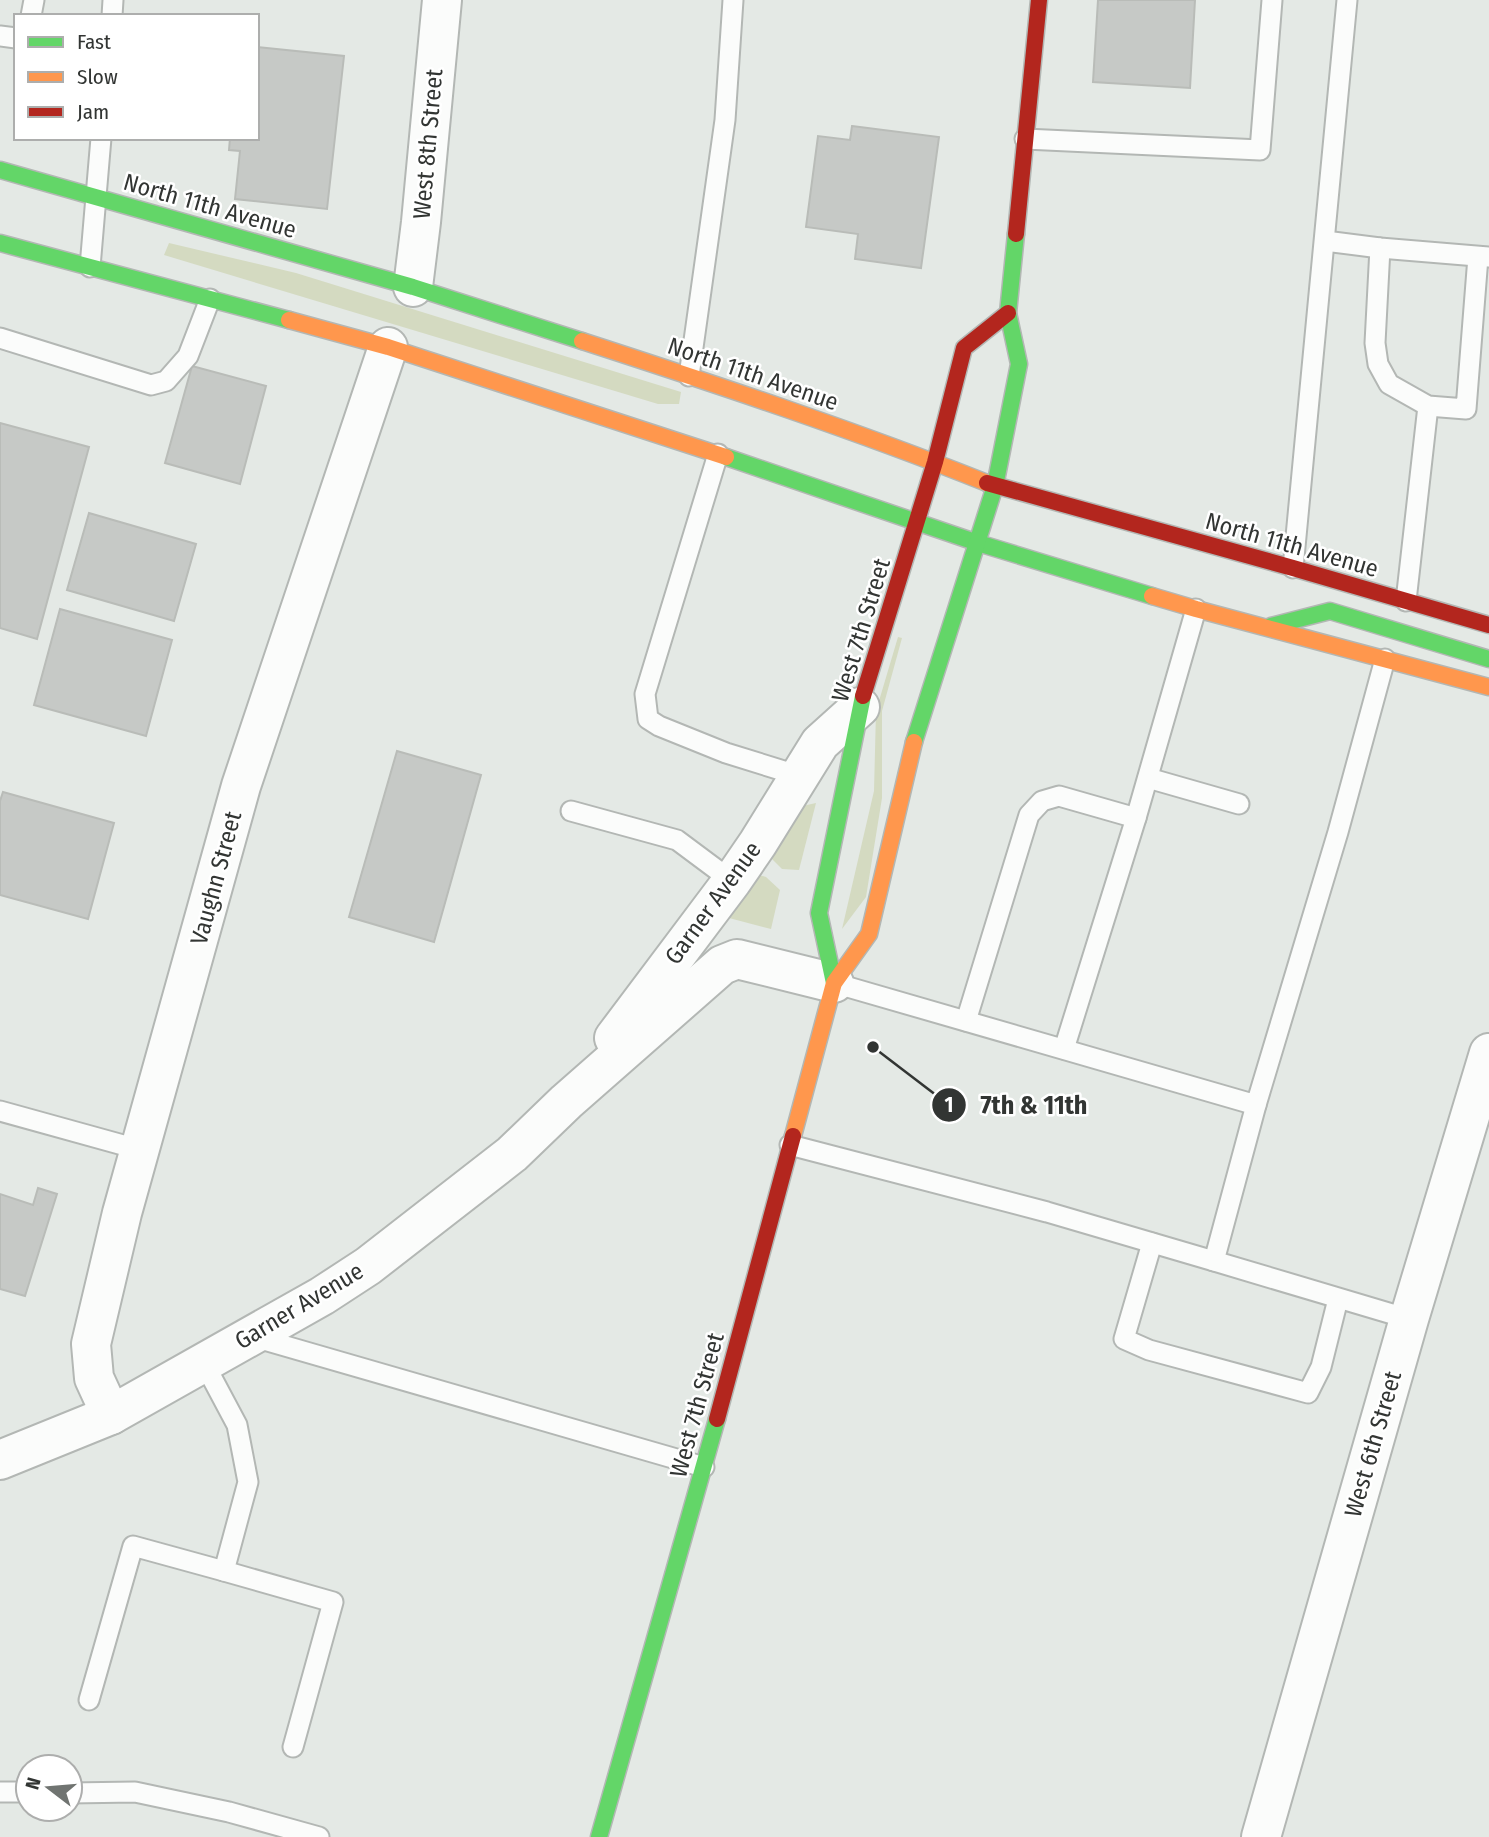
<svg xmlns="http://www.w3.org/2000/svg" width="1489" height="1837" viewBox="0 0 1489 1837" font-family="'Fira Sans Condensed',sans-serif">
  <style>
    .green { fill: #d4dac1 }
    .building { fill: #c6c9c6; stroke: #b9bcb8; stroke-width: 2 }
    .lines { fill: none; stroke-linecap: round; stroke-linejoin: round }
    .lane-casing { stroke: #b3b7b4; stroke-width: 23 }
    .street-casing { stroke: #b3b7b4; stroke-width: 42 }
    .fast-casing { stroke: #b3b7b4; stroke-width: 19 }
    .slow-casing { stroke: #b3b7b4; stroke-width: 19 }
    .jam-casing { stroke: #b3b7b4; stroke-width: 19 }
    .lane { stroke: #fbfcfb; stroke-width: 19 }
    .street { stroke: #fbfcfb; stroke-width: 38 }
    .fast { stroke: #63d668; stroke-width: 16 }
    .slow { stroke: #ff974d; stroke-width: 16 }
    .jam { stroke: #b3261e; stroke-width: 16 }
    .labels { text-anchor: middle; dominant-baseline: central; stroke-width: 5; stroke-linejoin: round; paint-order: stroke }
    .street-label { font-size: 24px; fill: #323533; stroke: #fff }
    .leader { fill: none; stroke: #323533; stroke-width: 2.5 }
    .callout-dot { fill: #323533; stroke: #fff; stroke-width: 2.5 }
    .mark-label { font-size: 21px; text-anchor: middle; font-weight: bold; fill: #fff }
    .callout-label { font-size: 26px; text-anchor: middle; font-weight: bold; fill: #323533; stroke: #fff; stroke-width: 5; stroke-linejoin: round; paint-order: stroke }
  </style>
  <rect width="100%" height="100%" fill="#e4e9e5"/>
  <g class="green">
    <polygon points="169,243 296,273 681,392 679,404 658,404 164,255"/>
    <polygon points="898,637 902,638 882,711 882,798 866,897 842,929 874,791 876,711"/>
    <polygon points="816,803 799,870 782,869 770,857 798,807"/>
    <polygon points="756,874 766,877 780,890 771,929 729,918"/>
  </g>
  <g class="building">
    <polygon points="1098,0 1195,0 1190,88 1093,82"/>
    <polygon points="257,47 344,56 327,209 235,199 240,151 229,150 230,138 257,138"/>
    <polygon points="852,126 939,137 921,268 855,259 858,234 806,227 818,136 850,140"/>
    <polygon points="192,366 266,386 240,484 165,463"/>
    <polygon points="0,423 89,447 37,639 0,628"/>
    <polygon points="89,513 196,544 174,621 67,590"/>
    <polygon points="60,609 172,640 146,736 34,705"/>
    <polygon points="397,751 481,775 434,942 349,917"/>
    <polygon points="3,792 114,823 88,919 0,895 0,801"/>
    <polygon points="38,1188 57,1194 25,1296 0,1289 0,1194 33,1205"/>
  </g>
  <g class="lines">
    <defs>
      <g id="lane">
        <polyline points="31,16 34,0"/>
        <polyline points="112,16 113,0"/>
        <polyline points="0,36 16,38"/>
        <polyline points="1025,139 1260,150 1272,0"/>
        <polyline points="1325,241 1380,248 1489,257"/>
        <polyline points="1380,248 1375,343 1378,364 1389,384 1428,406 1466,409 1478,257"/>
        <polyline points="90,267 101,138"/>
        <polyline points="0,338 151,385 166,381 188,356 210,299"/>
        <polyline points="689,376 725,120 733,0"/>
        <polyline points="718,454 645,694 648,719 659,726 726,753 800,776"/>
        <polyline points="1293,568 1347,0"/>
        <polyline points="1406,601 1428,406"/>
        <polyline points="1148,778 1239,804"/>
        <polyline points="571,811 677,840 732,881"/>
        <polyline points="834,983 1256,1105 1338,832 1385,659"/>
        <polyline points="966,1021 1029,815 1042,801 1059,796 1136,818"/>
        <polyline points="1064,1049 1136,818 1196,609"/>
        <polyline points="1256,1105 1214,1261 1409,1319"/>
        <polyline points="0,1111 141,1150"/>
        <polyline points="790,1145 1047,1212 1214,1261"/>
        <polyline points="1152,1243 1124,1339 1149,1350 1308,1393 1321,1367 1338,1299"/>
        <polyline points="254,1337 704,1467"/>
        <polyline points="204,1363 237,1425 248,1482 224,1571 333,1602 293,1747"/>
        <polyline points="89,1700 133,1546 224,1571"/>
        <polyline points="0,1792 28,1792"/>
        <polyline points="70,1793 135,1792 229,1812 319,1837"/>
      </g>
      <g id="street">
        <polyline points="413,287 421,222 442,0"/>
        <polyline points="614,1038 732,881 758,843 820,743 860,707"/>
        <polyline points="111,1415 94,1378 91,1344 122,1213 241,786 388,347"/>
        <polyline points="0,1460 111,1415 322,1296 368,1266 512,1154 566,1102 722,965 737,959 834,983"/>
        <polyline points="1261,1837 1409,1319 1489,1053"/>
      </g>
      <g id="fast">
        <polyline points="0,170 413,287 582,341"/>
        <polyline points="0,243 289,320"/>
        <polyline points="726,457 978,543 1152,596"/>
        <polyline points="1271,626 1330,611 1489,659"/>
        <polyline points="914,742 995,486 1019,364 1008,313 1016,234"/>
        <polyline points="834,983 819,913 863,696"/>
        <polyline points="599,1837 717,1419"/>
      </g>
      <g id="slow">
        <polyline points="289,320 388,347 726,457"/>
        <path d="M582,341C718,385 854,430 987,483"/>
        <polyline points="1152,596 1196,609 1489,687"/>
        <polyline points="793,1136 834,983 869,934 914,742"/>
      </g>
      <g id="jam">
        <polyline points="1016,234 1039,0"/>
        <polyline points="987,483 1293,568 1489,625"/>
        <polyline points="863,696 935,462 964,348 1008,313"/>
        <polyline points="717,1419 793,1136"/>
      </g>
    </defs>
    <use href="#lane" class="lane-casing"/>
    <use href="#street" class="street-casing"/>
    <use href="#fast" class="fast-casing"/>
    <use href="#slow" class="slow-casing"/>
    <use href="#jam" class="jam-casing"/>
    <use href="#lane" class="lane"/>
    <use href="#street" class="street"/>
    <use href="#fast" class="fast"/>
    <use href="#slow" class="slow"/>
    <use href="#jam" class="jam"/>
  </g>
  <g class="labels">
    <g class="street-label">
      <text transform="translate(428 144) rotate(-85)">West 8th Street</text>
      <text transform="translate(210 206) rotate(16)">North 11th Avenue</text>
      <text transform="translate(753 374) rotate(19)">North 11th Avenue</text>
      <text transform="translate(1292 545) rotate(16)">North 11th Avenue</text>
      <text transform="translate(861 630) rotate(-73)">West 7th Street</text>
      <text transform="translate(216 878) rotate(-75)">Vaughn Street</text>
      <text transform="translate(713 903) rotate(-54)">Garner Avenue</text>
      <text transform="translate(299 1306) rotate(-31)">Garner Avenue</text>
      <text transform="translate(697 1405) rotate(-75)">West 7th Street</text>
      <text transform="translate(1373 1444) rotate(-74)">West 6th Street</text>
    </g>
  </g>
  <path class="leader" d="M873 1047L949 1105"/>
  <g class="callout-dot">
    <circle cx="873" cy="1047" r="7"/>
    <circle cx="949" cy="1105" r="18"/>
  </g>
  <g class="mark-label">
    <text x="949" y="1112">1</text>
  </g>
  <g class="callout-label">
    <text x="1034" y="1114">7th &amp; 11th</text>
  </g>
  <rect x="14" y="14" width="245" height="126" fill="#ffffff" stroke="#adaead" stroke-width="2"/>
  <rect x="28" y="37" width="35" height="10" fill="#63d668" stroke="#adaead" stroke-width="2"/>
  <text x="77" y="49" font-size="21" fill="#323533">Fast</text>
  <rect x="28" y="72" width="35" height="10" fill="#ff974d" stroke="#adaead" stroke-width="2"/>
  <text x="77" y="84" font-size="21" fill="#323533">Slow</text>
  <rect x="28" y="107" width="35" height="10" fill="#b3261e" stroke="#adaead" stroke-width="2"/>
  <text x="77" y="119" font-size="21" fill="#323533">Jam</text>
  <g transform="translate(49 1788) rotate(286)"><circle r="33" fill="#ffffff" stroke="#adaead" stroke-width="2"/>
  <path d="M0-5L12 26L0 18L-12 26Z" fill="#707471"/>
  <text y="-10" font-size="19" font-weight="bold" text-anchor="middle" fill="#323533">N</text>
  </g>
</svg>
